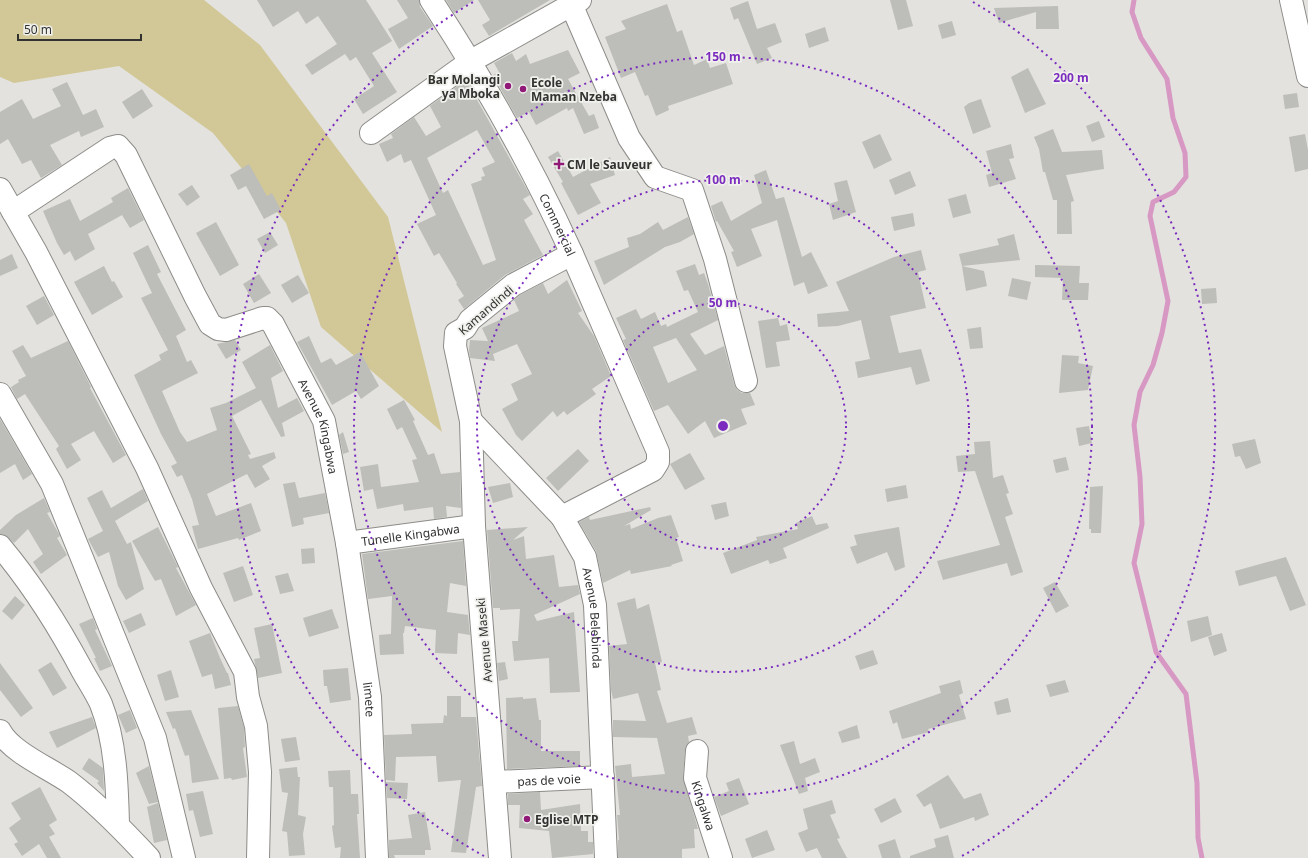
<svg xmlns="http://www.w3.org/2000/svg" width="1308" height="858" viewBox="0 0 1308 858" font-family="'Noto Sans',sans-serif">
  <style>
    .green { fill: #d2c897 }
    .lines { fill: none; stroke-linecap: round; stroke-linejoin: round }
    .stream { stroke: #d798c4; stroke-width: 5 }
    .building { fill: #bdbdb9; fill-rule: evenodd }
    .minor-casing { stroke: #8d8c89; stroke-width: 24 }
    .minor { stroke: #fff; stroke-width: 22 }
    .ring { fill: none; stroke: #7b2cbf; stroke-width: 2; stroke-dasharray: 2 4 }
    .poi-dot { fill: #901978; stroke: #f0f0ec; stroke-width: 1.5 }
    .labels { text-anchor: middle; dominant-baseline: central; stroke-width: 3.5; stroke-linejoin: round; paint-order: stroke }
    .poi-label { font-size: 12px; font-weight: bold; fill: #323231; stroke: #f0f0ec; text-anchor: start }
    .street-label { font-size: 12px; fill: #323231; stroke: #f0f0ec }
    .centre { fill: #7b2cbf; stroke: #f0f0ec; stroke-width: 2 }
    .ring-label { font-size: 12px; text-anchor: middle; font-weight: bold; fill: #7b2cbf; stroke: #f0f0ec; stroke-width: 3.5; stroke-linejoin: round; paint-order: stroke }
  </style>
  <rect width="100%" height="100%" fill="#e3e2de"/>
  <polygon class="green" points="0,0 204,0 260,45 388,217 442,432 321,327 286,223 213,133 119,66 14,83 0,77"/>
  <g class="lines">
    <polyline class="stream" points="1134,0 1132,12 1141,38 1167,79 1173,118 1185,153 1186,177 1174,192 1153,202 1150,216 1168,301 1162,333 1153,365 1140,392 1134,425 1140,477 1142,524 1134,563 1156,652 1186,694 1197,783 1198,838 1202,858"/>
  </g>
  <g class="building">
    <polygon points="257,0 366,0 392,41 372,53 397,92 363,114 354,99 374,86 356,57 350,61 345,54 312,75 305,65 337,44 318,16 306,24 298,11 273,27"/>
    <polygon points="397,0 419,0 420,7 433,26 399,49 388,29 408,18"/>
    <polygon points="446,0 474,0 454,13"/>
    <polygon points="478,0 550,0 489,36 482,25 490,20"/>
    <polygon points="890,0 906,0 913,26 898,30"/>
    <polygon points="748,1 757,29 775,23 782,42 767,48 772,58 757,64 738,18 734,20 730,8"/>
    <polygon points="667,4 677,32 682,30 694,65 707,59 710,68 726,63 733,84 668,106 669,110 656,116 648,95 645,96 635,72 621,78 605,37 626,29 621,21"/>
    <polygon points="1058,6 1059,29 1036,29 1036,12 999,23 994,8"/>
    <polygon points="952,21 956,35 942,39 938,25"/>
    <polygon points="825,27 829,41 809,48 805,34"/>
    <polygon points="568,50 580,73 568,79 589,116 594,114 599,128 584,134 573,108 568,111 567,108 536,125 529,112 517,118 493,75 499,72 494,63 512,53 516,61 526,54 530,64"/>
    <polygon points="1028,68 1046,104 1025,113 1011,77"/>
    <path d="M466,80L530,195L523,199L533,214L524,220L543,255L505,275L464,309L458,300L464,296L456,284L457,283L439,253L434,256L417,224L436,215L411,160L404,163L401,154L387,162L379,144L393,138L391,134L414,117L426,136L441,127L430,106ZM477,130L495,162L482,168L485,176L481,177L482,180L471,184L496,260L483,265L448,190L443,193L427,158Z"/>
    <polygon points="67,82 83,115 96,109 104,127 81,137 79,131 50,145 62,165 41,178 31,160 22,164 8,139 0,144 0,112 22,99 33,119 61,106 52,89"/>
    <polygon points="142,89 153,106 133,119 122,102"/>
    <polygon points="1297,93 1299,107 1285,109 1283,95"/>
    <polygon points="981,99 991,127 973,134 964,107 969,103"/>
    <polygon points="1099,121 1105,137 1092,142 1086,126"/>
    <polygon points="1053,129 1062,152 1102,150 1104,169 1066,175 1074,201 1071,202 1072,234 1057,234 1057,200 1053,200 1045,172 1043,172 1039,149 1034,137"/>
    <polygon points="880,134 892,160 874,169 862,142"/>
    <polygon points="1305,134 1308,150 1308,169 1295,172 1289,137"/>
    <polygon points="1011,144 1014,158 1009,159 1016,179 989,187 986,175 992,173 986,151"/>
    <polygon points="558,151 573,177 610,157 615,175 590,184 601,203 578,215 561,183 563,182 548,157"/>
    <polygon points="249,164 267,196 272,193 281,210 264,219 246,186 238,190 230,175"/>
    <polygon points="766,170 776,199 784,197 802,257 811,252 828,286 808,294 804,282 794,286 777,220 751,229 762,256 737,267 731,252 734,251 717,221 716,222 711,206 722,201 731,221 762,203 754,175"/>
    <polygon points="910,171 916,186 895,195 889,180"/>
    <polygon points="847,180 856,212 833,220 829,204 838,201 834,183"/>
    <polygon points="192,185 200,197 187,206 178,194"/>
    <polygon points="128,188 144,220 130,228 122,215 88,234 95,249 75,261 70,251 64,255 57,243 43,211 70,199 80,221 113,202 111,198"/>
    <polygon points="966,194 971,213 953,218 948,199"/>
    <polygon points="913,213 915,226 894,231 891,217"/>
    <polygon points="688,217 694,234 680,242 665,247 604,285 594,261 629,247 627,238 640,234 658,222 663,230"/>
    <polygon points="216,222 239,265 220,276 196,233"/>
    <polygon points="270,232 278,245 265,253 257,239"/>
    <polygon points="1014,234 1020,260 962,266 959,254 999,245 997,239"/>
    <polygon points="148,245 161,272 157,274 186,330 176,336 187,362 191,360 198,373 162,391 180,432 187,442 217,430 210,408 226,403 256,388 242,362 270,345 283,371 271,378 278,408 297,398 304,411 282,423 285,436 281,437 261,400 232,416 251,454 248,455 250,459 274,452 276,458 262,466 270,479 255,488 247,474 207,494 216,516 251,503 261,531 239,540 238,538 198,549 192,526 199,525 192,499 182,475 177,477 171,466 177,463 161,434 134,375 161,360 159,355 168,350 141,298 152,293 133,253"/>
    <polygon points="921,250 926,270 918,272 926,308 890,316 899,353 921,349 930,381 916,385 911,367 858,378 855,362 870,359 861,320 838,326 818,327 817,314 849,311 836,282 894,257"/>
    <polygon points="12,254 18,268 0,276 0,260"/>
    <path d="M695,264L699,275L704,273L708,284L718,320L690,334L705,355L724,346L734,384L737,390L742,393H750L755,405L741,409L747,424L714,438L705,421L688,434L668,405L654,411L623,340L626,339L616,318L636,309L641,319L655,312L661,326L666,324L667,327L698,312L688,290L684,291L676,271ZM676,338L697,370L668,383L653,347Z"/>
    <polygon points="1035,265 1080,266 1079,283 1089,283 1088,300 1062,300 1063,278 1035,277"/>
    <polygon points="104,266 112,282 114,281 123,297 92,315 74,282"/>
    <polygon points="962,266 984,271 987,286 966,291"/>
    <polygon points="259,274 271,293 254,303 243,284"/>
    <polygon points="298,275 309,293 292,303 281,285"/>
    <polygon points="1012,278 1031,282 1027,300 1008,296"/>
    <polygon points="567,280 582,311 578,313 594,336 611,376 592,389 596,394 567,415 564,411 557,417 553,411 522,441 516,435 502,409 518,400 511,384 532,374 517,344 493,354 495,361 470,358 469,350 470,340 488,341 482,328 519,311 514,300 520,295 543,283 548,294"/>
    <polygon points="1216,288 1217,303 1202,304 1201,289"/>
    <polygon points="44,296 54,315 37,325 26,306"/>
    <polygon points="778,318 780,326 787,324 790,340 776,342 780,366 766,368 758,321"/>
    <polygon points="981,327 983,348 970,349 967,329"/>
    <polygon points="309,336 321,363 331,358 336,365 360,352 379,386 361,399 356,391 332,405 297,342"/>
    <polygon points="235,340 241,350 226,359 217,344"/>
    <polygon points="68,341 91,387 90,388 126,455 113,463 94,431 71,444 81,460 67,469 56,449 59,446 25,394 17,399 11,387 19,382 18,380 26,376 12,351 23,345 31,358"/>
    <polygon points="1062,355 1079,356 1078,363 1093,366 1088,390 1059,393"/>
    <polygon points="404,400 415,420 413,421 428,455 434,453 441,474 460,472 461,508 446,506 447,517 434,519 433,507 404,511 403,504 377,509 373,489 364,491 360,467 378,464 381,487 419,482 412,460 417,459 402,427 397,430 387,409"/>
    <polygon points="0,419 32,474 23,480 15,464 0,473"/>
    <polygon points="1089,426 1092,443 1079,446 1076,428"/>
    <polygon points="343,432 349,452 343,454 339,435"/>
    <polygon points="1255,439 1261,463 1246,469 1240,456 1235,457 1232,444"/>
    <polygon points="990,441 993,478 1003,475 1009,493 1006,494 1013,514 1005,517 1023,572 1011,576 1007,563 943,580 937,561 1000,545 975,471 958,472 956,456 975,454 974,442"/>
    <polygon points="578,449 589,461 558,491 546,478"/>
    <polygon points="690,453 705,479 685,490 670,464"/>
    <polygon points="1066,457 1069,470 1056,473 1053,460"/>
    <polygon points="295,482 299,498 325,493 329,513 303,518 304,524 292,527 283,484"/>
    <polygon points="510,483 513,497 493,503 488,487"/>
    <polygon points="906,485 908,498 887,502 885,489"/>
    <polygon points="1103,486 1101,533 1091,533 1091,529 1089,529 1090,487"/>
    <polygon points="143,489 148,501 115,521 127,544 131,542 144,589 126,600 118,586 109,552 98,557 88,539 103,531 87,498 102,490 111,508"/>
    <polygon points="44,498 50,512 47,513 59,534 60,536 57,538 67,555 41,574 33,562 43,554 28,529 14,543 5,535 0,534 0,530 16,515"/>
    <polygon points="726,502 729,516 715,520 711,505"/>
    <polygon points="650,507 651,510 624,526 630,524 631,529 658,518 671,515 679,537 676,538 683,561 671,565 672,566 631,574 630,570 603,583 596,551 579,522 589,517 590,520"/>
    <polygon points="812,516 816,525 827,523 829,528 783,548 787,558 770,564 768,560 731,574 723,553 757,540 756,537 798,529 796,523"/>
    <polygon points="158,527 178,567 176,568 196,605 176,616 161,579 155,581 132,541"/>
    <polygon points="528,527 513,540 524,536 526,559 554,555 559,587 578,585 580,594 534,615 537,621 574,612 580,692 550,693 549,658 514,661 512,641 518,641 520,609 500,610 500,608 493,608 487,530"/>
    <polygon points="899,527 905,567 895,571 887,552 857,564 850,547 857,545 854,535"/>
    <polygon points="463,541 466,586 450,583 447,612 468,615 470,635 458,633 457,654 435,653 436,630 405,626 404,633 403,633 404,654 380,655 379,635 391,634 392,596 368,599 362,554"/>
    <polygon points="314,548 315,563 302,564 301,549"/>
    <polygon points="1286,557 1306,605 1290,611 1276,576 1239,586 1235,571"/>
    <polygon points="243,566 253,595 234,602 223,573"/>
    <polygon points="288,573 294,591 280,594 275,576"/>
    <polygon points="1055,582 1069,606 1056,613 1043,588"/>
    <polygon points="15,596 25,605 12,620 2,611"/>
    <polygon points="635,598 637,609 649,604 662,662 655,663 661,690 657,691 667,723 692,717 697,734 688,736 689,742 685,750 683,777 698,829 694,829 695,848 682,849 682,858 618,858 618,840 619,840 617,815 620,815 615,766 631,764 632,777 665,774 657,738 613,737 613,720 646,721 638,693 613,699 611,690 609,646 627,644 617,603"/>
    <polygon points="332,609 339,628 309,637 303,618"/>
    <polygon points="141,613 146,625 129,633 123,621"/>
    <polygon points="1208,616 1212,635 1191,642 1187,621"/>
    <polygon points="93,618 97,629 95,630 112,666 100,671 94,658 96,658 79,624"/>
    <polygon points="272,624 282,673 258,678 254,659 260,658 254,628"/>
    <polygon points="210,633 220,658 227,673 228,673 231,685 215,689 212,674 202,677 189,641"/>
    <polygon points="1222,633 1227,651 1214,656 1208,637"/>
    <polygon points="873,650 878,664 860,670 855,656"/>
    <polygon points="51,662 67,688 53,696 38,670"/>
    <polygon points="505,662 508,679 499,681 497,663"/>
    <polygon points="0,663 33,708 21,717 0,690"/>
    <polygon points="348,668 351,700 330,703 327,686 324,686 323,670"/>
    <polygon points="171,670 179,697 165,701 157,675"/>
    <polygon points="960,680 963,693 959,695 966,719 928,729 929,732 902,739 897,722 893,724 889,711 941,693 939,686"/>
    <polygon points="1065,680 1069,692 1050,697 1046,685"/>
    <polygon points="447,696 461,696 461,717 476,717 482,786 476,787 466,853 451,852 461,780 438,782 436,756 396,757 395,781 386,780 384,735 412,734 411,724 443,723 444,715 447,716"/>
    <polygon points="523,697 523,699 536,698 539,720 541,720 541,751 580,751 580,766 507,769 506,698"/>
    <polygon points="1008,698 1011,712 997,715 994,702"/>
    <polygon points="238,706 244,728 245,747 243,748 247,777 232,780 231,778 224,779 218,708"/>
    <polygon points="130,710 137,728 126,733 118,715"/>
    <polygon points="191,710 219,779 192,783 189,755 185,756 175,728 173,729 166,712"/>
    <polygon points="92,717 96,728 57,748 49,732"/>
    <polygon points="857,725 860,738 842,743 838,732"/>
    <polygon points="296,737 300,760 285,762 281,739"/>
    <polygon points="794,741 800,764 815,758 820,772 805,778 808,791 799,794 780,745"/>
    <polygon points="89,758 103,768 104,791 97,783 99,781 82,769"/>
    <polygon points="149,766 158,802 149,804 136,773"/>
    <polygon points="297,767 298,777 300,777 298,815 306,817 303,834 305,855 289,856 287,832 282,831 288,793 282,792 279,769"/>
    <polygon points="350,770 351,794 358,794 359,814 357,814 360,858 340,858 341,847 335,848 332,826 334,825 333,787 329,787 328,771"/>
    <polygon points="948,775 964,799 981,793 989,815 975,821 974,817 940,829 931,803 924,807 916,795"/>
    <polygon points="739,778 749,804 721,816 714,797 729,791 726,783"/>
    <polygon points="386,782 408,783 407,799 387,798"/>
    <polygon points="40,787 57,820 49,825 55,834 49,837 61,858 47,858 39,844 22,856 14,844 18,842 9,828 21,819 11,803"/>
    <polygon points="203,791 213,834 200,837 193,810 189,811 186,794"/>
    <polygon points="540,792 541,810 580,804 581,831 588,831 588,842 593,842 593,854 552,858 549,831 519,828 520,805 508,805 508,794"/>
    <polygon points="895,798 902,812 881,823 874,809"/>
    <polygon points="832,800 836,813 830,815 840,838 837,839 847,858 822,858 817,848 806,852 798,833 808,829 803,809"/>
    <polygon points="158,803 167,840 154,843 147,807"/>
    <polygon points="425,812 431,850 425,850 425,855 394,855 395,858 389,858 389,840 412,838 408,815"/>
    <polygon points="767,830 775,850 752,858 745,839"/>
    <polygon points="948,835 954,858 910,858 910,856 936,847 934,839"/>
    <polygon points="895,839 901,858 882,858 878,845"/>
  </g>
  <g class="lines">
    <defs>
      <g id="minor">
        <path id="s1" d="M431,0C484,81 532,166 572,254C601,320 629,386 658,452V462L653,470L562,517"/>
        <polyline points="1291,0 1308,76"/>
        <polyline points="571,4 629,138 655,177 692,190 715,259 746,381"/>
        <polyline points="371,133 471,61 580,0"/>
        <polyline points="0,189 36,252 147,468 201,588 245,672 248,697 256,726 260,772 258,858"/>
        <path id="s2" d="M13,212L110,148L118,146L126,155L195,296L210,324L218,329L226,330L263,318H267L273,324L324,421L347,543L370,697L377,858"/>
        <polyline points="0,394 52,484 155,738 184,858"/>
        <path id="s3" d="M471,421L562,517L585,557L595,605L606,858"/>
        <path id="s4" d="M347,543L474,526"/>
        <path d="M0,546C32,584 59,627 82,670C88,681 96,693 101,704C116,742 117,785 118,824"/>
        <path d="M0,731C11,752 49,768 69,782C98,804 124,831 149,858"/>
        <path id="s5" d="M697,751L695,778L721,858"/>
        <path id="s6" d="M495,782L603,777"/>
        <polyline points="500,858 474,526 471,421 455,346 456,333 465,328 470,320 513,285 572,254"/>
      </g>
    </defs>
    <use href="#minor" class="minor-casing"/>
    <use href="#minor" class="minor"/>
  </g>
  <g class="ring">
    <circle cx="723" cy="426" r="123"/>
    <circle cx="723" cy="426" r="246"/>
    <circle cx="723" cy="426" r="369"/>
    <path d="M484 856A492 492 0 0 1 473 2M973 2A492 492 0 0 1 962 856"/>
  </g>
  <g class="poi-dot">
    <circle cx="508" cy="86" r="4"/>
    <circle cx="523" cy="89" r="4"/>
    <path d="M557 158h4v4h4v4h-4v4h-4v-4h-4v-4h4z"/>
    <circle cx="527" cy="819" r="4"/>
  </g>
  <g class="labels">
    <g class="poi-label">
      <text x="500" y="79" text-anchor="end">Bar Molangi<tspan x="500" dy="14">ya Mboka</tspan></text>
      <text x="531" y="82">Ecole<tspan x="531" dy="14">Maman Nzeba</tspan></text>
      <text x="567" y="164">CM le Sauveur</text>
      <text x="535" y="819">Eglise MTP</text>
    </g>
    <g class="street-label">
      <text stroke="none"><textPath href="#s1" startOffset="258">Commercial</textPath></text>
      <text transform="translate(486 310) rotate(-41)">Kamandindi</text>
      <text stroke="none"><textPath href="#s2" startOffset="507">Avenue Kingabwa</textPath></text>
      <text stroke="none"><textPath href="#s4" startOffset="64">Tunelle Kingabwa</textPath></text>
      <text stroke="none"><textPath href="#s3" startOffset="240">Avenue Belebinda</textPath></text>
      <text transform="translate(484 640) rotate(-95)">Avenue Maseki</text>
      <text stroke="none"><textPath href="#s2" startOffset="786">limete</textPath></text>
      <text stroke="none"><textPath href="#s6" startOffset="54">pas de voie</textPath></text>
      <text stroke="none"><textPath href="#s5" startOffset="56">Kingalwa</textPath></text>
    </g>
  </g>
  <circle cx="723" cy="426" r="6" class="centre"/>
  <g class="ring-label">
    <text x="723" y="61">150 m</text>
    <text x="1071" y="82">200 m</text>
    <text x="723" y="184">100 m</text>
    <text x="723" y="307">50 m</text>
  </g>
  <path d="M18 34v6h123v-6" fill="none" stroke="#323231" stroke-width="2"/>
  <text x="24" y="34" font-size="12" fill="#323231" stroke="#f0f0ec" stroke-width="3" paint-order="stroke">50 m</text>
</svg>
